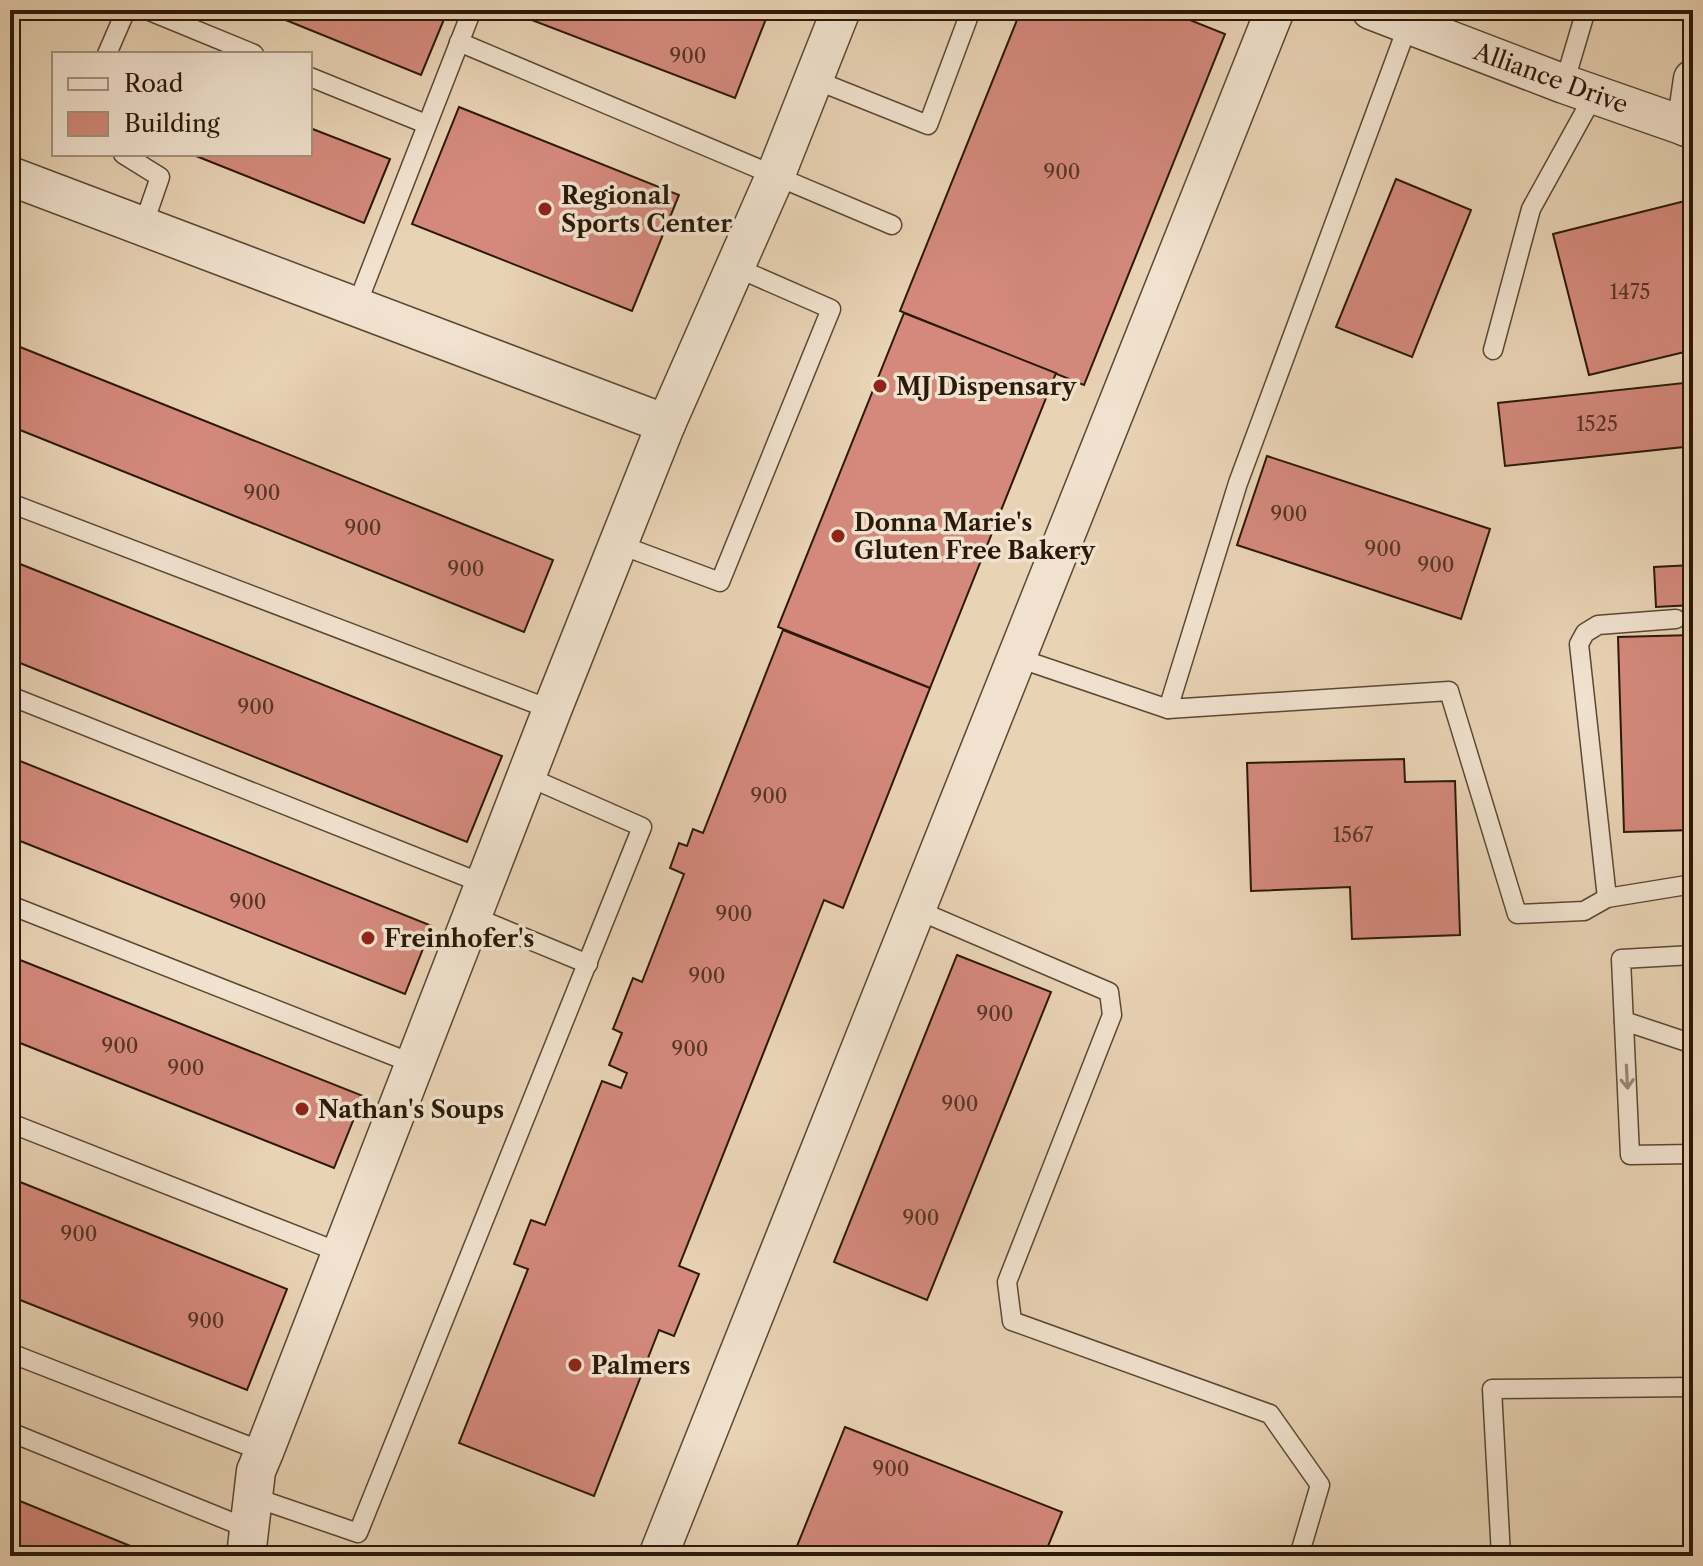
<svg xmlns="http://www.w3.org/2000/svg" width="1703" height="1566" viewBox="0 0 1703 1566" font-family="'Libre Caslon Text',serif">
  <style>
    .building { fill: #d4897c; stroke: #2b1909; stroke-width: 2 }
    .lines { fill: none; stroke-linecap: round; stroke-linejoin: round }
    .lane-casing { stroke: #5a4834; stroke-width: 21 }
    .street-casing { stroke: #5a4834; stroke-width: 41 }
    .lane { stroke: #f1e2cf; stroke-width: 18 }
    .street { stroke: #f1e2cf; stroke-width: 38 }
    .oneway { stroke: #988876 }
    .poi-dot { fill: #8f2418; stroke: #f1e2cf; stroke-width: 3 }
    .labels { text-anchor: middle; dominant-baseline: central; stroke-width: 7; stroke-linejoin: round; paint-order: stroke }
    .number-label { font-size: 20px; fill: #553526 }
    .street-label { font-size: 24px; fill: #2b1909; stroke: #f1e2cf }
    .poi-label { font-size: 24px; font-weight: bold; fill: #2b1909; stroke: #f1e2cf; text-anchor: start }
  </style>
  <rect width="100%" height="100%" fill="#e9d3b5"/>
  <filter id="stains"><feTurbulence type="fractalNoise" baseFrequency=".0025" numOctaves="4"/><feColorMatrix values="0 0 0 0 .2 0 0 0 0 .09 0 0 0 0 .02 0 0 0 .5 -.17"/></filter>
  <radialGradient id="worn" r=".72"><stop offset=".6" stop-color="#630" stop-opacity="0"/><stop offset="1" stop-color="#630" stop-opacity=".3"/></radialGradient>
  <g class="building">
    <polygon points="261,10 442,10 447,12 421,75"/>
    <polygon points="518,10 767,10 769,11 735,98 516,14"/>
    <polygon points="1021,10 1165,10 1225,34 1084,385 900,311"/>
    <polygon points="459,107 679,195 632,311 412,224"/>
    <polygon points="310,128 390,159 364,223 191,154 310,154"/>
    <polygon points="1396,179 1471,210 1412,357 1336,327"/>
    <polygon points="1693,199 1693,350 1589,375 1553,234"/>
    <polygon points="904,313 1056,373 930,688 778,627"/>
    <polygon points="10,343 553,560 524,632 10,426"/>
    <polygon points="1693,382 1693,446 1505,466 1498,403"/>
    <polygon points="1267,456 1490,529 1461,619 1237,545"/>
    <polygon points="10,560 502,756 467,842 10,659"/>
    <polygon points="1693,565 1693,605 1656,607 1654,567"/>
    <polygon points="783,630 930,688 843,908 824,900 679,1266 699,1274 674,1336 659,1330 594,1496 459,1443 528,1269 514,1264 531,1220 545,1225 602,1081 621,1088 627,1073 609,1065 622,1033 613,1029 633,978 642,982 684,874 670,868 679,843 687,846 693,829 703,833"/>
    <polygon points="1693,635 1693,830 1624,832 1618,637"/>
    <polygon points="10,757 432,926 405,994 10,837"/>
    <polygon points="1404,759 1405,782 1455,781 1460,935 1352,939 1350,887 1251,891 1247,763"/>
    <polygon points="957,955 1051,992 927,1300 834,1262"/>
    <polygon points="10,956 363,1096 334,1168 10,1039"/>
    <polygon points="10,1178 287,1289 247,1390 10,1296"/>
    <polygon points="845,1427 1062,1512 1044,1556 793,1556"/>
    <polygon points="10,1497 155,1556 10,1556"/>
  </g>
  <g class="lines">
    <defs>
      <g id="lane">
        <polyline points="147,10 254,54"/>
        <polyline points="1408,25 1238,483 1168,709 1449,691 1517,914 1584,911 1607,898 1693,884"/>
        <polyline points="459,42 892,225"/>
        <polyline points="107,54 126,10"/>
        <polyline points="310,77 426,124"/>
        <polyline points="813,79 928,125 971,10"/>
        <polyline points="1564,84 1586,10"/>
        <polyline points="123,154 160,177 143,226"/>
        <polyline points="356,307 472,10"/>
        <polyline points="1493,350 1531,209 1594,95"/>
        <polyline points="10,503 552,710"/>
        <polyline points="618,544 720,582 831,309 735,267"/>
        <polyline points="1015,657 1168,709"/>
        <polyline points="10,696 484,884"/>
        <polyline points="1607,898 1579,644 1585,633 1598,625 1676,619"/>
        <polyline points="10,905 414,1064"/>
        <polyline points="915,909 1109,992 1112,1015 1007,1282 1012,1321 1270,1414 1320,1485 1299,1556"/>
        <polyline points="472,916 588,964"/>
        <polyline points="1693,955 1621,959 1630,1155 1693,1154"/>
        <polyline points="1624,1021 1693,1044"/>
        <polyline points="10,1123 341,1253"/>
        <polyline points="10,1353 264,1452"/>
        <polyline points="10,1432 249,1529"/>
        <polyline points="253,1497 358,1533 642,827 526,776"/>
        <polyline points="1501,1556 1492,1389 1693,1387"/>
      </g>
      <g id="street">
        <polyline points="1371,10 1564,84 1693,129"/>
        <polyline points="1686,127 1693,79"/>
        <polyline points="10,176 666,424"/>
        <polyline points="246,1556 256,1471 264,1452 552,710 666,424 776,174 841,10"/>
        <polyline points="658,1556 1275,10"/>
      </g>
    </defs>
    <use href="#lane" class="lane-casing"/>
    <use href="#street" class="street-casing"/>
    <use href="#lane" class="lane"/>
    <use href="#street" class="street"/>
  </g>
  <defs><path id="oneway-shaft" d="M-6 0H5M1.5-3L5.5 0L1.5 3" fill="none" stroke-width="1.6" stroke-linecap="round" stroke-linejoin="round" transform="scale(2)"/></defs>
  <use class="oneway" href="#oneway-shaft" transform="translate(1627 1077) rotate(87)"/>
  <g class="poi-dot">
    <circle cx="545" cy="209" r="8"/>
    <circle cx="880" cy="386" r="8"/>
    <circle cx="838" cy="536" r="8"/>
    <circle cx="368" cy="938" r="8"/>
    <circle cx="302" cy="1109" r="8"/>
    <circle cx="575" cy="1365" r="8"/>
  </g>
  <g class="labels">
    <g class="number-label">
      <text x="688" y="56">900</text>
      <text x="1062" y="172">900</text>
      <text x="1630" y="292">1475</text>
      <text x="1597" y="424">1525</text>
      <text x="262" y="493">900</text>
      <text x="1289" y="514">900</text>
      <text x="363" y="528">900</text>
      <text x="1383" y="549">900</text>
      <text x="1436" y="565">900</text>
      <text x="466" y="569">900</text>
      <text x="256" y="707">900</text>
      <text x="769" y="796">900</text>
      <text x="1353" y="835">1567</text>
      <text x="248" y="902">900</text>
      <text x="734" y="914">900</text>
      <text x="707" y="976">900</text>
      <text x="995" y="1014">900</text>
      <text x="120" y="1046">900</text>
      <text x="690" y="1049">900</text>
      <text x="186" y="1068">900</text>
      <text x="960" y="1104">900</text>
      <text x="921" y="1218">900</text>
      <text x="79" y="1234">900</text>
      <text x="206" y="1321">900</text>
      <text x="891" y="1469">900</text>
    </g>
    <g class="street-label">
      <text transform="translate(1551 78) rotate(20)">Alliance Drive</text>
    </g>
    <g class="poi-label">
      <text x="561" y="195">Regional<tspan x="561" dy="28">Sports Center</tspan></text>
      <text x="896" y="386">MJ Dispensary</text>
      <text x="854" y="522">Donna Marie's<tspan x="854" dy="28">Gluten Free Bakery</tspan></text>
      <text x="384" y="938">Freinhofer's</text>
      <text x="318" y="1109">Nathan's Soups</text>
      <text x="591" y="1365">Palmers</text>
    </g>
  </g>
  <rect width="1703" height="1566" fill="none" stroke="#e9d3b5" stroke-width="40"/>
  <rect x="12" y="12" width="1679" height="1542" fill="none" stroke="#2b1909" stroke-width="4"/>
  <rect x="20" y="20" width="1663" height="1526" fill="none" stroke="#2b1909" stroke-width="2"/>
  <rect x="52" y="52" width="260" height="104" fill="#f1e2cf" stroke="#a29280" stroke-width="2"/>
  <rect x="68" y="78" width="40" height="12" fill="#f1e2cf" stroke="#a29280" stroke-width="2"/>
  <text x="124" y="92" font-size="24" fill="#2b1909">Road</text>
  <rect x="68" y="112" width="40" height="24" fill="#d4897c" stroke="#a29280" stroke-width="2"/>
  <text x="124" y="132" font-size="24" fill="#2b1909">Building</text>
  <rect width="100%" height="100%" filter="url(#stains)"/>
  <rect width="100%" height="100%" fill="url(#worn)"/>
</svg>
